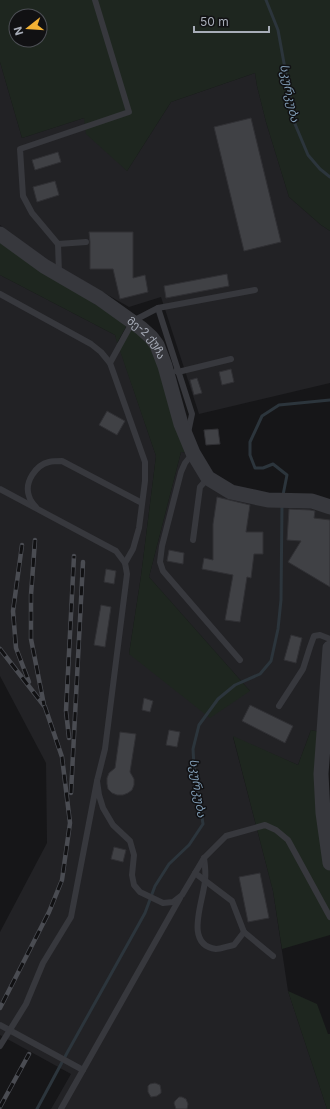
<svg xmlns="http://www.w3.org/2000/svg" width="330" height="1109" viewBox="0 0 330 1109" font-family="Inter,'Noto Sans Georgian',sans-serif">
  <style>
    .built { fill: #222225 }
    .green { fill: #1e261f; fill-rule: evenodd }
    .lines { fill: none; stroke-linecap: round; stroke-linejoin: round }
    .stream { stroke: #2c353c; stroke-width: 3 }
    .building { fill: #404145; stroke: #303034 }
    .service { stroke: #37383d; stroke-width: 6 }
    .tertiary { stroke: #37383d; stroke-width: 15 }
    .rail-casing { stroke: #4a4c52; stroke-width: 4.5 }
    .rail { stroke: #111113; stroke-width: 3; stroke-dasharray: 9; stroke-linecap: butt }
    .labels { text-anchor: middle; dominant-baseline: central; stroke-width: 3; stroke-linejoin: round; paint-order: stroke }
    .street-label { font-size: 11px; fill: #a8adb8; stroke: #111113 }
    .water-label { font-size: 12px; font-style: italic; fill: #7f9bb3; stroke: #111113 }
  </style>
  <rect width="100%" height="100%" fill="#161618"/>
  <g class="built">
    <polygon points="0,62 22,138 84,118 127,171 171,102 255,73 257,86 266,122 289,197 321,225 330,231 330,383 199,414 161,297 129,307 50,262 0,225"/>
    <polygon points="0,275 115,335 156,456 141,576 129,654 250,691 149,577 181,452 193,453 231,492 330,507 330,648 324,733 311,730 298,765 233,737 273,891 288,991 327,1109 51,1109 71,1074 0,1035 0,932 47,843 46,763 0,676"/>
  </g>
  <g class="green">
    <path d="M0,0H330V231L321,225L289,197L266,122L257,86L255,73L171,102L127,171L86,134L84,118L22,138L0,62ZM16,16H40V40H16Z"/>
    <polygon points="0,242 127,325 117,343 115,335 0,275"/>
    <polygon points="133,321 151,337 193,453 181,452 149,577 250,691 210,718 129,654 141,576 156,456 119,348"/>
    <polygon points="311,730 324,733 330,863 330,935 282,949 273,891 233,736 298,765"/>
    <polygon points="288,991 317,1004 328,1034 330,1034 330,1109 327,1109"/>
  </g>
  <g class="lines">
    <g class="stream">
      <polyline points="266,0 278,30 295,124 308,155 320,169 330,177"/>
      <polyline points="283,495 287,475 273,464 263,468 255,468 250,455 250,442 262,416 279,405 330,400"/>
      <polyline points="37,1109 67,1053 145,913 155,886 169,864 189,845 203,824 194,766 193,749 199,725 218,699 235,685 260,674 271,661 278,629 281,600 282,505"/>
    </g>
  </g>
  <g class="building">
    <polygon points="251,118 281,242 244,251 214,127"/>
    <polygon points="58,152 61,162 35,170 32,160"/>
    <polygon points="55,181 59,195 37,202 33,187"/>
    <polygon points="89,232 133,232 133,278 145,275 148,292 120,299 113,269 90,269 90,242"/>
    <polygon points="227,274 229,286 166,298 164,286"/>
    <polygon points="231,369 234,382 222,385 219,372"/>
    <polygon points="197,378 202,393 194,395 190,380"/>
    <polygon points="107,411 125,421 117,435 99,425"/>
    <polygon points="218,429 220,444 206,445 204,430"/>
    <polygon points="217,497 250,505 246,532 263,532 263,554 254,554 251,578 247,577 240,622 225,620 233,575 202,569 204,558 213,560 213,524"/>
    <polygon points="289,509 310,510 315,511 314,518 330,520 330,587 288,562 301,541 287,540"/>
    <polygon points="169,550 184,553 183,564 167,561"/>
    <polygon points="106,569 116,571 114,584 104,582"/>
    <polygon points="101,605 111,607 105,647 94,645"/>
    <polygon points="291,635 302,638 296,663 284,660"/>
    <polygon points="144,698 153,701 150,712 142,710"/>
    <polygon points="250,705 293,726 285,743 242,721"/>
    <polygon points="169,730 180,732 177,747 166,745"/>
    <polygon points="120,732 136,734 130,772 134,779 134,785 132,790 128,793 123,795 117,795 112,793 108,789 107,784 107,778 109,773 115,768"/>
    <polygon points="114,847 126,850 123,862 111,859"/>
    <polygon points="260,873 269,918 248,922 239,877"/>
    <polygon points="155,1083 160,1085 161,1090 161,1093 157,1096 151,1097 148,1092 148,1086 150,1084"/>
    <polygon points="179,1097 182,1097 186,1099 188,1104 187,1109 176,1109 174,1103 175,1101"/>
  </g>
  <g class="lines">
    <g class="service">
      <polyline points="58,244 86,242"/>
      <polyline points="59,273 58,244 32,213 23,196 20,149 129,112 95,0"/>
      <polyline points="0,294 91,344 101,352 110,363"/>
      <polyline points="158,308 255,290"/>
      <polyline points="176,371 178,372 231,359"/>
      <polyline points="193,453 185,463 181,472 162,546 160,562 163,571 240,660"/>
      <polyline points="0,489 116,551 125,563 127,574 105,749 97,781"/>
      <path d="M36,507C33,504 30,500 29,496C24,482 36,465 49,462C53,461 58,461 62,461L142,503"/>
      <polyline points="193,540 200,487 208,478"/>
      <polyline points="125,563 133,549 139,528 145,481 145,462 110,363 133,321 158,308 192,414 188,433"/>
      <polyline points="279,706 303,669 310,647 314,636 320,635 330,639"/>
      <path d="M204,858C205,865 206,873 205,880C204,900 183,945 216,949C221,949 228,946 234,945L244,932"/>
      <polyline points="195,873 232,901 244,932 273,956"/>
      <polyline points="0,1025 83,1070"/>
      <polyline points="0,1046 26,1004 43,963 71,917 97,781 99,795 103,808 113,825 130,841 134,855 132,875 134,885 140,892 163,903 173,902 182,895 204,858 226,836 265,825 276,830 288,840 330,917"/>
      <polyline points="61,1109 180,898"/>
    </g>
    <g class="tertiary">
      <path id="s1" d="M0,234L44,266L99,298L141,328L151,337L157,345L165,366L181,424L193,453L208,478L231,492L268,500L312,501L330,507"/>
      <polyline points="330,648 321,774 323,813 330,863"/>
    </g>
    <defs>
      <g id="rail">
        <polyline points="35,540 31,595 31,639 44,705"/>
        <polyline points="22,545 13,611 16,648 29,682"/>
        <polyline points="0,649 45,707 62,757 70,823 62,880 49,912 0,1008"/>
        <polyline points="69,738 66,711 74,556"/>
        <polyline points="71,793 83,562"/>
        <polyline points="0,1107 29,1054"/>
      </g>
    </defs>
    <use href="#rail" class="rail-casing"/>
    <use href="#rail" class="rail"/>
  </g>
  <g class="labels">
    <g class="street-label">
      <text stroke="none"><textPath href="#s1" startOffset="181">მე-2 ქუჩა</textPath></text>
    </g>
    <g class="water-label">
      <text transform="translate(290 93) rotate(79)">სკურკუბა</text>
      <text transform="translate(198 788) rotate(82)">სკურკუბა</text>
    </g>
  </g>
  <g transform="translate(28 28) rotate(253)"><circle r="19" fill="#111113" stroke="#4d4f55"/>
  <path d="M0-3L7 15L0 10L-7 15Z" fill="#f2b134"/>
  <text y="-6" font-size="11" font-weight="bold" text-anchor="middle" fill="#a8adb8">N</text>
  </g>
  <path d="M194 26v6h75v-6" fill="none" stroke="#a8adb8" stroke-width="2"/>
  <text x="200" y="26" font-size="12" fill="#a8adb8" stroke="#111113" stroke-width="3" paint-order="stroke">50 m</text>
</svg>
